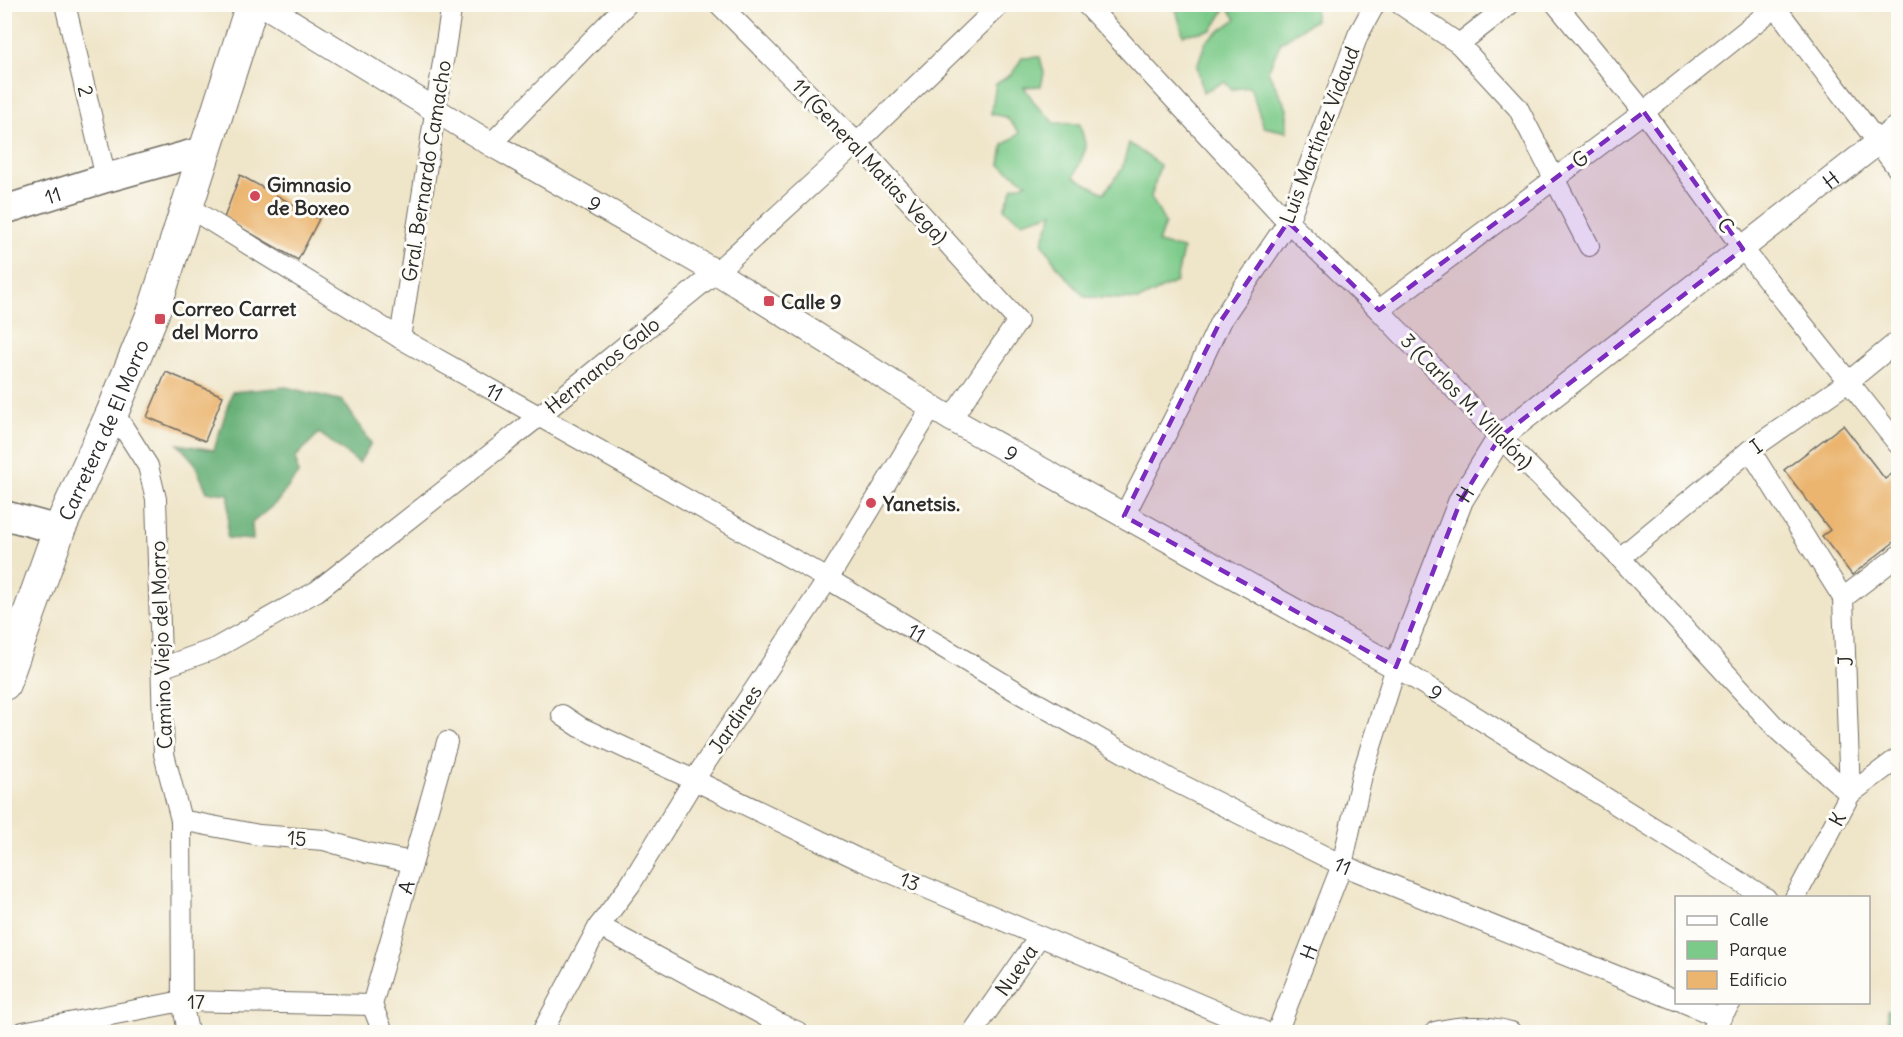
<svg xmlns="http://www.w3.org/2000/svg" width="1903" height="1037" viewBox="0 0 1903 1037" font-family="Delius,sans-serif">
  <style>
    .green { fill: #7bca89; stroke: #537a5a; stroke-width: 1.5 }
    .forest { fill: #64ae75; stroke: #486c50; stroke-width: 1.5 }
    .building { fill: #ebb570 }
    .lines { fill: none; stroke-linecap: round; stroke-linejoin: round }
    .minor-casing { stroke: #706c62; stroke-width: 22 }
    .tertiary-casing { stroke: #706c62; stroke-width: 26 }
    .secondary-casing { stroke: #706c62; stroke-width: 31 }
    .primary-casing { stroke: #706c62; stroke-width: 34 }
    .minor { stroke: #fff; stroke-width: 20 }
    .tertiary { stroke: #fff; stroke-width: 24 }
    .secondary { stroke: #fff; stroke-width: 28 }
    .primary { stroke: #fff; stroke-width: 32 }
    .marked { fill: #7b2cbf; fill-opacity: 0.2; stroke: #7b2cbf; stroke-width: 4.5; stroke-dasharray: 12 8; stroke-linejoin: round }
    .poi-dot { fill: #d1495b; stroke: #fdfcf7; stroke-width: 2 }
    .labels { text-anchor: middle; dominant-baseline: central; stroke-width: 6; stroke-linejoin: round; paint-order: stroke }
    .street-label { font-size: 20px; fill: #2b2b2b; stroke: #fdfcf7 }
    .poi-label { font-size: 20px; font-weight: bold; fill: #2b2b2b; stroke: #fdfcf7; text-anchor: start }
  </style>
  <rect width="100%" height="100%" fill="#fdfcf7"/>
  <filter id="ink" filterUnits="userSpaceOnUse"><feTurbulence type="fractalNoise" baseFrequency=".0167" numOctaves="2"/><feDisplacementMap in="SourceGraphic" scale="12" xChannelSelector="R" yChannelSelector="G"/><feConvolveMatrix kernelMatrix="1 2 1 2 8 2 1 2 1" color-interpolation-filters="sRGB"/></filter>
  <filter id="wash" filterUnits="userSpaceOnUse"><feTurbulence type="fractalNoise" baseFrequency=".008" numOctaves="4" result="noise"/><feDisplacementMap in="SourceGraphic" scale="24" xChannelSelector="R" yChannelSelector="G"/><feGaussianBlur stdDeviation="1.35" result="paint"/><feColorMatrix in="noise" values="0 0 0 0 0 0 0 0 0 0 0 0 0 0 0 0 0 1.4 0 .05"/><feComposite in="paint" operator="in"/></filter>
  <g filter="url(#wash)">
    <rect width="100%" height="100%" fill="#efe5c9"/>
    <g class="green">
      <polygon points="1175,5 1315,5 1315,20 1281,42 1268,71 1287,109 1287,132 1264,127 1250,87 1232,89 1224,82 1203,92 1197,66 1206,41 1236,19 1227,6 1212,30 1183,35"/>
      <polygon points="1040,57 1044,73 1041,86 1024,87 1036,105 1055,123 1080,124 1086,148 1074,177 1104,193 1122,169 1129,143 1160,165 1151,197 1165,223 1158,243 1183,249 1176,282 1139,300 1085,297 1058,268 1042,242 1053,213 1022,222 1004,209 1013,187 1027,183 1000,165 1003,145 1020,133 1006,117 991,114 996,84 1012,74 1022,58"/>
      <polygon points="1898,1009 1898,1032 1893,1032 1887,1020 1887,1010"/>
    </g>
    <polygon class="forest" points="286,387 343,401 371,443 359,463 319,433 296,457 298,474 277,502 252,523 253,540 227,538 229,494 207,492 194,462 178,444 214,450 232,392"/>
    <g id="blocks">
      <g class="building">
        <polygon points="240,175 319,219 298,260 224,218"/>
        <polygon points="166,372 223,396 205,441 147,417"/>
        <polygon points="1843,425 1885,479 1893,473 1898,480 1898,539 1852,575 1822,536 1830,530 1784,470"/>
      </g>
    </g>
  </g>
  <g filter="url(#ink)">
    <use href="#blocks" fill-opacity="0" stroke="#706c62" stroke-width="1.5"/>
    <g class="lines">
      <defs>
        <g id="minor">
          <polyline points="65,4 106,178"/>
          <polyline points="719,4 857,143 1018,321 951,419"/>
          <polyline points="1086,4 1288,222 1379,310 1500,437 1620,558 1780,732 1850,794"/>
          <polyline points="1400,4 1459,44 1518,108 1589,246"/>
          <polyline points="1556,4 1644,112 1743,249 1898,444"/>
          <polyline points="1773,4 1898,169"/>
          <polyline points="1459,44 1510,4"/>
          <polyline points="491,144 627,4"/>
          <path id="s1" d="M188,207L400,338L828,579L1021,694L1170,779L1342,865L1676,1000"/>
          <polyline points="1379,310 1644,112 1779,4"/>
          <polyline points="400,338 452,4"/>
          <polyline points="113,411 148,466 156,499 164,754 181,820 182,1001 188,1032"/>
          <polyline points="1750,450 1843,598"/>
          <polyline points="1124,516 1185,397 1220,322 1288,222 1358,35 1375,4"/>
          <polyline points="1620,558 1750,450 1848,382 1898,341"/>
          <polyline points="161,668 214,649 317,591 538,417 716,272 857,143 1001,4"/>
          <polyline points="562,715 580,727 694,780 856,858 1265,1032"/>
          <polyline points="1850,794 1843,598 1898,556"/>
          <polyline points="181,820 259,835 324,840 367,853 412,862"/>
          <polyline points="1795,898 1850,794 1898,758"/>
          <polyline points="599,926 780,1024 798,1032"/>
          <polyline points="1683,1002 1721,1018"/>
          <polyline points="23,1032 182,1001 372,1005"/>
          <path id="s2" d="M383,1032L372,1005L447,742"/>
          <polyline points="542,1032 599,926 630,885 694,780 828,579 932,407"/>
          <polyline points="973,1032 1039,937"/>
          <path id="s3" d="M1277,1032L1342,865L1362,775L1396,667L1766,898"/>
          <path d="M1435,1032C1459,1026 1487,1025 1511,1032"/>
          <polyline points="1711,1032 1731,1002"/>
        </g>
        <g id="tertiary">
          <path id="s4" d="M262,4L491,144L716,272L951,419L1396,667L1461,500L1500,437L1898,127"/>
        </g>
        <g id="secondary">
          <path id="s5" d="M4,210L106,178L206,150"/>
          <polyline points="4,515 59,530"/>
        </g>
        <g id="primary">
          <path id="s6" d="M4,684L59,530L113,411L153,313L252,4"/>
        </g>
      </defs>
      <use href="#minor" class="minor-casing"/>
      <use href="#tertiary" class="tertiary-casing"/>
      <use href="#secondary" class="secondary-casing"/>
      <use href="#primary" class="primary-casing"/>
      <use href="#minor" class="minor"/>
      <use href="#tertiary" class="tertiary"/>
      <use href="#secondary" class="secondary"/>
      <use href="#primary" class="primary"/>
    </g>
  </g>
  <path class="marked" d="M1644,112L1743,249L1500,437L1461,500L1396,667L1124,516L1220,322L1288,222L1379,310Z"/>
  <g class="poi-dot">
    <circle cx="255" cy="196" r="6"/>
    <rect x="763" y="295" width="12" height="12" rx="3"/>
    <rect x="154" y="313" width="12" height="12" rx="3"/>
    <circle cx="871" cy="503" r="6"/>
  </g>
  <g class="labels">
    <g class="street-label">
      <text transform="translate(86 91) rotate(77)">2</text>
      <text transform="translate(1319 135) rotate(-69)">Luis Martínez Vidaud</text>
      <text transform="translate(1580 159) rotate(-36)">G</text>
      <text transform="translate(870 161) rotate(47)">11 (General Matias Vega)</text>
      <text transform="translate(426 171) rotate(-81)">Gral. Bernardo Camacho</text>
      <text stroke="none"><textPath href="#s4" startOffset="1986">H</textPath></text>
      <text stroke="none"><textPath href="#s5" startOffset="51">11</textPath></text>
      <text stroke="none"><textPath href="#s4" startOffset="388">9</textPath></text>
      <text transform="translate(1726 225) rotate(54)">C</text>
      <text transform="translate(602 365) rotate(-39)">Hermanos Galo</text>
      <text stroke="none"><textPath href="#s1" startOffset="358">11</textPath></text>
      <text transform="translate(1467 401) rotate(46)">3 (Carlos M. Villalón)</text>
      <text stroke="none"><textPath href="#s6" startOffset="273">Carretera de El Morro</textPath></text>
      <text transform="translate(1756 446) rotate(-36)">I</text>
      <text stroke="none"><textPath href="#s4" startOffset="874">9</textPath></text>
      <text stroke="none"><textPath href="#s4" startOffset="1500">H</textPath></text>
      <text stroke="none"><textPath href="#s1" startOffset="844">11</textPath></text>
      <text transform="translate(161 645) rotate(-92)">Camino Viejo del Morro</text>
      <text transform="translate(1845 661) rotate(-92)">J</text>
      <text stroke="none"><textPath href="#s3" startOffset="432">9</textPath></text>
      <text transform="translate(735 719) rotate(-56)">Jardines</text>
      <text transform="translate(1837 819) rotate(-62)">K</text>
      <text transform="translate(297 838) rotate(5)">15</text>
      <text stroke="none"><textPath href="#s1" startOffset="1330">11</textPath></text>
      <text transform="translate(910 881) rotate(23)">13</text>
      <text stroke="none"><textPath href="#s2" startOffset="152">A</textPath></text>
      <text stroke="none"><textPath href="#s3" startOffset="86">H</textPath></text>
      <text transform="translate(1016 970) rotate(-55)">Nueva</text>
      <text x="196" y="1001">17</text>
    </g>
    <g class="poi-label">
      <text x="267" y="184">Gimnasio<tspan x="267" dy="23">de Boxeo</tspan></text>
      <text x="781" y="301">Calle 9</text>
      <text x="172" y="308">Correo Carret<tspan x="172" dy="23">del Morro</tspan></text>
      <text x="883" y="503">Yanetsis.</text>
    </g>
  </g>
  <rect width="1903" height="1037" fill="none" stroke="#fdfcf7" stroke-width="24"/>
  <rect x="1675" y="896" width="195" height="108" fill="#fdfcf7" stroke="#a9a8a5" stroke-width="1.5"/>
  <rect x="1687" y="916" width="30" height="9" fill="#ffffff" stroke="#a9a8a5" stroke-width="1.5"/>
  <text x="1729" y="926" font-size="18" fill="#2b2b2b">Calle</text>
  <rect x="1687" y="941" width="30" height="18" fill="#7bca89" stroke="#a9a8a5" stroke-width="1.5"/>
  <text x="1729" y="956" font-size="18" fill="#2b2b2b">Parque</text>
  <rect x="1687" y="971" width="30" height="18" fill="#ebb570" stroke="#a9a8a5" stroke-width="1.5"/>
  <text x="1729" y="986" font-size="18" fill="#2b2b2b">Edificio</text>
</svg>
